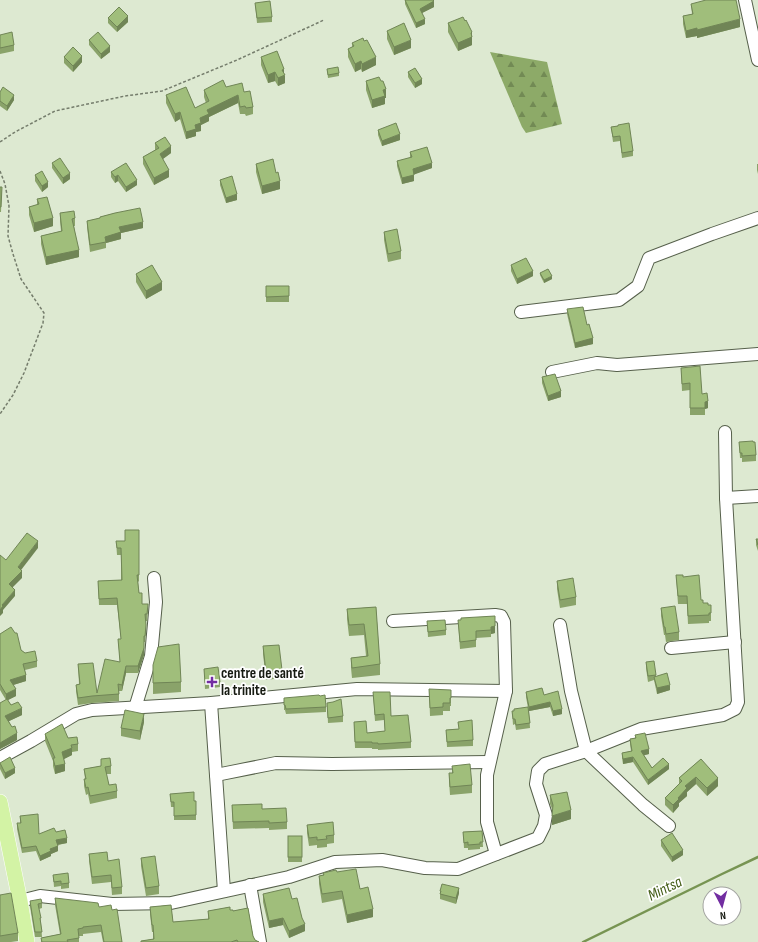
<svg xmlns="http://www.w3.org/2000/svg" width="758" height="942" viewBox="0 0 758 942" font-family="'Sofia Sans Condensed',sans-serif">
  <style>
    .forest { fill: url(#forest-firs) }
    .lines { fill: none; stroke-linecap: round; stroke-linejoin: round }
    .stream { stroke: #779452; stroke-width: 2.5 }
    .minor-casing { stroke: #56604b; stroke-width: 14 }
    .major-casing { stroke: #fff; stroke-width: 16 }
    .path { stroke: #757d6c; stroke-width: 1.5; stroke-dasharray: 3 2; stroke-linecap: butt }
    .minor { stroke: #fff; stroke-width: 12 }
    .major { stroke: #d3f3a5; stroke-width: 15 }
    .wall { fill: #8aa36a }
    .shaded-wall { fill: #708556 }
    .building { fill: #a0be7b; stroke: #708556 }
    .poi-dot { fill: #722da1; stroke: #fff; stroke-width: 1.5 }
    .labels { text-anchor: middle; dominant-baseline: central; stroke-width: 3.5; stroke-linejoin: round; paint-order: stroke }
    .poi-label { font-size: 15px; font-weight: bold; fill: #161a11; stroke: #fff; text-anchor: start }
    .water-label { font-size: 16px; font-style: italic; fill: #425c15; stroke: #fff }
  </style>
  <defs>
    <pattern id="forest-firs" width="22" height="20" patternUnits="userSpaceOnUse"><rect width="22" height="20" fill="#8daa68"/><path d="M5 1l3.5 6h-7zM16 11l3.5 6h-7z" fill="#728a54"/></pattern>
  </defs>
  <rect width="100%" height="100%" fill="#dde9d1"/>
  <polygon class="forest" points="490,52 547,62 562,124 526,133 522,127"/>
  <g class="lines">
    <polyline class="stream" points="583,942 722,874 758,857"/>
    <defs>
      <g id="minor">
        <polyline points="745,0 758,60"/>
        <polyline points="521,312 619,300 638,286 649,258 712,234 758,218"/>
        <polyline points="552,372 597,363 617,365 758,354"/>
        <polyline points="726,498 758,496"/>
        <polyline points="393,621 495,615 501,616 504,622 506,691 487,775 487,822 496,854"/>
        <polyline points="560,625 571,691 586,751 643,805 669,826"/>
        <polyline points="671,648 735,642"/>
        <polyline points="211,703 224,891"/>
        <polyline points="135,708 151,656 156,602 154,578"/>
        <polyline points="0,758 31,741 76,714 92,710 211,703 357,689 506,691"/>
        <polyline points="216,775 276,763 332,764 489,762"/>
        <polyline points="250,885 260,942"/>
        <polyline points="20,901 40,896 112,904 171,903 289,877 335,862 382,860 425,868 458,869 538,838 544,826 546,815 536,784 538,771 545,764 586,751 641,729 723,715 735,709 738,702 726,498 725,432"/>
      </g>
      <polyline id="major" points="0,802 20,901 27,942"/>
    </defs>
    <use href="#minor" class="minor-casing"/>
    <use href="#major" class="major-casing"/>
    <g class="path">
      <polyline points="0,142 15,132 55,111 125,96 162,91 237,60 324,20"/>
      <polyline points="0,171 5,184 9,206 8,236 13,254 21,279 44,313 43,323 24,373 13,395 0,414"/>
    </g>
    <use href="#minor" class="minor"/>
    <use href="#major" class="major"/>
  </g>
  <g class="wall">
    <polygon points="405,0 433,0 434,7 422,13 425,24 416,28 405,4"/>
    <polygon points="255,3 272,17 272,22 257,23"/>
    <polygon points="691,4 740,27 697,38 697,36 686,38 683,24 683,16 692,14"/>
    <polygon points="108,18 128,22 117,32 108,23"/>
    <polygon points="448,23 472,36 472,45 458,51 448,32"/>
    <polygon points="387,31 411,48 394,55 387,39"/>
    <polygon points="0,35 14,45 14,51 0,54"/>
    <polygon points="89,40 110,52 101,59 89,45"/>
    <polygon points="352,43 376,65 362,72 361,69 355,72 348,57 348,49 352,47"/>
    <polygon points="64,57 82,62 73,72 64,63"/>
    <polygon points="261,57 284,73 285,83 278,86 275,81 268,83 261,65"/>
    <polygon points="327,69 339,73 339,76 328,78"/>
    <polygon points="408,72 422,84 415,88 408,77"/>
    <polygon points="366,81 386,98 385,98 385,104 372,108 366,90"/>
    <polygon points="226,87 244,92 253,107 253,114 246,116 245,114 240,114 238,103 209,117 209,121 201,125 201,131 196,132 196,136 186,139 180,119 175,122 166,103 166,95 195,108 206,103 204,97 204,90"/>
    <polygon points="0,92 14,100 7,111 0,106"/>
    <polygon points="618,126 633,151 633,156 622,158 620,141 613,142 611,127"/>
    <polygon points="378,130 400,140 382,146 378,135"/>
    <polygon points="155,143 171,153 163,159 169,177 154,185 143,164 143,157 155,150"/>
    <polygon points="410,152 432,168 414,174 414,181 402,184 397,166 397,161 410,158"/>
    <polygon points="52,163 70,179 63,184 52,168"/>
    <polygon points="256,164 276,173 280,189 262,194 256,172"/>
    <polygon points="757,164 758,164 758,174 757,170"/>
    <polygon points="111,172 137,185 126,192 118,181 115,183 111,177"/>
    <polygon points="35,175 48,187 42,192 35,181"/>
    <polygon points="220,180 237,200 226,203 220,185"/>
    <polygon points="0,187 2,187 1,212 0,212"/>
    <polygon points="37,199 53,226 34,232 29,215 29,207 37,205"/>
    <polygon points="60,213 75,218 75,226 74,226 79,257 46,265 41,244 41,236 61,231 60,221"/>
    <polygon points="115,213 143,228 121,233 121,239 106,243 106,248 90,252 87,227 87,221 100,218 100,217"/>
    <polygon points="384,232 401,251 401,259 388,262 384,240"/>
    <polygon points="511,265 533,276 517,284 511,271"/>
    <polygon points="540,273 552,279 544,283 540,275"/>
    <polygon points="136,274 162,290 146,299 136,282"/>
    <rect x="266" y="286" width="23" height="16"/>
    <polygon points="567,309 593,344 575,348 567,314"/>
    <polygon points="681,368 702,394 708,408 705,409 705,415 690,415 690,390 682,391"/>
    <polygon points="542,377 561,397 548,401 542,383"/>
    <polygon points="739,442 756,455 756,461 742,462 742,458 740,458"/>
    <polygon points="139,530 139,581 138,582 139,593 142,604 148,610 147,621 145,621 146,632 145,642 144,642 144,655 138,673 126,673 122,691 119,691 119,701 92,703 78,705 76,691 76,685 79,684 78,664 97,693 120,662 118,639 121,639 117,605 99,605 98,581 121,580 121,555 117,555 116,541 125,541"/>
    <polygon points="756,539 758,539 758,551 756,545"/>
    <polygon points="676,575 683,577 703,603 708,605 711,613 711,621 709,621 709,623 688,624 687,604 678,604"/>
    <polygon points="557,581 576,597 576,605 560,608 557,589"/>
    <polygon points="376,607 380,664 380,675 352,678 351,668 351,658 366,656 364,635 349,636 347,619 347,609"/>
    <polygon points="661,608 679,632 679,640 666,642 665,635 664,635 661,616"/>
    <polygon points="495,616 495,633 491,634 491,637 476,638 476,647 460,649 458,620"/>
    <polygon points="427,621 446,630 446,635 428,637"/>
    <polygon points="0,634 25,653 37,661 37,667 25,670 26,681 13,685 16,696 8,700 11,705 22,715 9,721 17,740 0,749 6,700 0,690"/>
    <polygon points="263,646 282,670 282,678 266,680 263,654"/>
    <polygon points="646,662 656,675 656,676 670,690 657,694 654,680 648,682 646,668"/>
    <polygon points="153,665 181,682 181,692 153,694"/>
    <polygon points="204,669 220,682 220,687 205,689"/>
    <polygon points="429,689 451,698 451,706 450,706 450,711 443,711 443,715 430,716"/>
    <polygon points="373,692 411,742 411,748 378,750 378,749 372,749 372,748 355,748 354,722 367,733 385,731 384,720 375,721"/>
    <polygon points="526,692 544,695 562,714 553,716 550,707 529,711 530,728 516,730 515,724 513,725 512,711 528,708 526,697"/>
    <polygon points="284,698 326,707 326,712 286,714 285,710 284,710"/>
    <polygon points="327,703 343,716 343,722 328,723"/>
    <polygon points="144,722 140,740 121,736 121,728"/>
    <polygon points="458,722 473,740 473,746 447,747 446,730 459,729"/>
    <polygon points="45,734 68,738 78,744 78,751 72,752 72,755 64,759 65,771 55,774 53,766 53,761 45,741"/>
    <polygon points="635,735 649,754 644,755 652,768 669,769 648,785 633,762 623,764 622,758 622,753 631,751 630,744 630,739 635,738"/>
    <polygon points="101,759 111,766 111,774 106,774 109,785 117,791 117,798 90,804 88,794 86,795 84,786 84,779 85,779 84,769 101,766"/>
    <polygon points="701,759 718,786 707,796 696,784 687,792 687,796 679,803 679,806 673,813 665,805 665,798 679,784 679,778"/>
    <polygon points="0,763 15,773 5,779 0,769"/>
    <polygon points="452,766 472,785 472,793 450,795 449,781 449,773 452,773"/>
    <polygon points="170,794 196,801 196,820 174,820 174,807 171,807"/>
    <polygon points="550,795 571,819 552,825 553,811 550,804"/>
    <polygon points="232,805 262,809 287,822 287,829 269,830 269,828 233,829"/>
    <polygon points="20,816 39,834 56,832 67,843 58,845 58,851 51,854 51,856 40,861 36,851 22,853 17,829 17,823 20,823"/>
    <polygon points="307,825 334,835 334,843 327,844 327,847 317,848 317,845 309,846 307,833"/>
    <polygon points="482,831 483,847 480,847 480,849 468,850 468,848 464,848 463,832"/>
    <rect x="288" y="836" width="14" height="26"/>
    <polygon points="661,840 683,855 672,862 661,846"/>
    <polygon points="89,854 108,861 122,887 122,894 112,895 111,882 92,884 89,861"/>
    <polygon points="141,858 159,886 159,894 146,896 141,866"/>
    <polygon points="337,872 360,889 373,917 347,923 342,899 322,903 319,884 319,876 323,875 323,873"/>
    <polygon points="53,875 69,883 69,888 61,889 61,886 54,887"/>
    <polygon points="440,891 459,893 456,904 440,899"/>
    <polygon points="263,894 292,899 305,931 289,938 283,925 269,928 263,902"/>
    <polygon points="0,895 18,933 18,941 11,942 0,942"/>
    <polygon points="55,898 112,910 122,942 103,942 101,932 83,934 83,936 79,936 79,942 41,942 41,938 60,934 55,905"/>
    <polygon points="30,901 42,903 42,908 39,909 41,923 42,937 35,937 30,906"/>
    <polygon points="171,905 173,922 208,919 208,911 230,907 230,910 233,910 233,911 248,908 253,936 255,940 259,942 141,942 141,941 153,939 153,932 152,932 150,914 150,907"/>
  </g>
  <g class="shaded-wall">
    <polygon points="434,1 434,7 420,14 420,9"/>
    <polygon points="128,16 128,22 117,32 117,27"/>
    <polygon points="425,19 425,24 416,28 416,23"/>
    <polygon points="740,19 740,27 697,38 697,30"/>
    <polygon points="697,28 697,36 686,38 686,31"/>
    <polygon points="472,32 472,45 458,51 458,43"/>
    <polygon points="411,40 411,48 394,55 394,47"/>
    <polygon points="110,46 110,52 101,59 101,54"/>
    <polygon points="82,56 82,62 73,72 73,66"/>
    <polygon points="376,57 376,65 362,72 362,64"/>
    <polygon points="361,61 361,69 355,72 355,64"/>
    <polygon points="284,69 284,76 285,75 285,83 278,86 278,78 282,70"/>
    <polygon points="275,72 275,81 268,83 268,75"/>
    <polygon points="422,79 422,84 415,88 415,83"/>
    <polygon points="386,89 386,98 385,98 385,104 372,108 372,100 383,90"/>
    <polygon points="14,95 14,100 7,111 7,106"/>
    <polygon points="238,95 238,103 209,117 209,121 201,125 201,131 196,132 196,136 186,139 186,132 195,125 207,110"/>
    <polygon points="180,112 180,119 175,122 175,114"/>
    <polygon points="400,134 400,140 382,146 382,141"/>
    <polygon points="171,146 171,153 160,161 160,154"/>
    <polygon points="432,163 432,168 413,175 413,169"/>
    <polygon points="169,170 169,177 154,185 154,178"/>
    <polygon points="70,173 70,179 63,184 63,178"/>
    <polygon points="118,175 118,181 115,183 115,177"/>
    <polygon points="414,175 414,181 402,184 402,178"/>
    <polygon points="137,180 137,185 126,192 126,187"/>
    <polygon points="280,181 280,189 262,194 262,186"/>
    <polygon points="48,182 48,187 42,192 42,186"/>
    <polygon points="237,194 237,200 226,203 226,198"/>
    <polygon points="53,218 53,226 34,232 34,223"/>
    <polygon points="143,222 143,228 121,233 121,239 106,243 105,237 119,227"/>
    <polygon points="79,250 79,257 46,265 46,257"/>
    <polygon points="533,271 533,276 517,284 517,279"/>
    <polygon points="552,276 552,279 544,283 544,280"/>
    <polygon points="162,282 162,290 146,299 146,291"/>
    <polygon points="593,338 593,344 575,348 575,343"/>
    <polygon points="561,391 561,397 548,401 548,396"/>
    <polygon points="708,401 708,408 705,409 705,402"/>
    <polygon points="38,541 38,548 18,574 18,567"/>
    <polygon points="22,571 22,578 9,591 9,584"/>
    <polygon points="15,590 15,596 3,610 3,613 0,616 0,610 2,605"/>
    <polygon points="495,626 495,633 491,634 491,627"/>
    <polygon points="144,636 144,655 138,673 138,666"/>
    <polygon points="126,666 126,673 122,691 122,685"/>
    <polygon points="26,675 26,681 10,686 10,680"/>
    <polygon points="670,685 670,690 657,694 657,688"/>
    <polygon points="16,689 16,696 6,701 6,694"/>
    <polygon points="550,702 550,707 529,711 529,707"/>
    <polygon points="22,708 22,715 5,723 5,716"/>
    <polygon points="562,709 562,714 553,716 553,711"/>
    <polygon points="144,714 144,722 140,740 140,731"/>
    <polygon points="17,733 17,740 0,749 0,743"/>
    <polygon points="72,748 72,755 62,760 62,752"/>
    <polygon points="649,749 649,754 641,756 641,751"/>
    <polygon points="633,757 633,762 623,764 623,759"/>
    <polygon points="65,764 65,771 55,774 55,766"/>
    <polygon points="669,764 669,769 648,785 648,780"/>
    <polygon points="15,768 15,773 5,779 5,773"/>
    <polygon points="696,777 696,784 687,792 687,796 679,803 679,806 673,813 673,805 678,798 685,786"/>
    <polygon points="718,778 718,786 707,796 707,788"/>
    <polygon points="571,810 571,819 552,825 552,816"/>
    <polygon points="67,838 67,843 56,845 56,840"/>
    <polygon points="58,846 58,851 51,854 51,856 40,861 40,856 50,849"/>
    <polygon points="683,850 683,855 672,862 672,857"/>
    <polygon points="459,888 459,893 456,904 456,898"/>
    <polygon points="373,909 373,917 347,923 347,915"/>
    <polygon points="283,918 283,925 269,928 269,921"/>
    <polygon points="305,924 305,931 289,938 289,931"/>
  </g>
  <g class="building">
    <polygon points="405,0 433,0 434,1 420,9 425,19 416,23"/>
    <polygon points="706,0 736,0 740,19 697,30 697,28 686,31 683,16 693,14 691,4"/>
    <polygon points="270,1 272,17 257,18 255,3"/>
    <polygon points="119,7 128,16 117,27 108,18"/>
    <polygon points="463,17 465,21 466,20 472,32 471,33 472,37 458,43 448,23"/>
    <polygon points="404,23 411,40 394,47 387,31"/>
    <polygon points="12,32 14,45 0,48 0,35"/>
    <polygon points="98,32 110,46 101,54 89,40"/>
    <polygon points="363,38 364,41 367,40 376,57 362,64 361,61 355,64 348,49 354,46 352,43"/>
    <polygon points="73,47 82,56 73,66 64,57"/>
    <polygon points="277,51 284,69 282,70 285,75 278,78 275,72 268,75 261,57"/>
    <polygon points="338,67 339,73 328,75 327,69"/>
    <polygon points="415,68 422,79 415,83 408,72"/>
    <polygon points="379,77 381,81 383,81 386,89 383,90 385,96 372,100 366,81"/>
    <polygon points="223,80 226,87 242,83 244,92 250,91 253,107 246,108 245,106 240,107 238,95 207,110 209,114 200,118 201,123 195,125 196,129 186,132 180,112 175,114 166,95 186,87 195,108 209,101 204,90"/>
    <polygon points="3,87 14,95 7,106 0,101 0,92"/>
    <polygon points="396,123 400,134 382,141 378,130"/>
    <polygon points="629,123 633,151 622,153 620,136 613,137 611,127 618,126 618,125"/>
    <polygon points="165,137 171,146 160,154 169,170 154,178 143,157 159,148 155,143"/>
    <polygon points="427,147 432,163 413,169 414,175 402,178 397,161 412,157 410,152"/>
    <polygon points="60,158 70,173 63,178 52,163"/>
    <polygon points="273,159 276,173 278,172 280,181 262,186 256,164"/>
    <polygon points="126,163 137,180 126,187 118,175 115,177 111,172"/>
    <polygon points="42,171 48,182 42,186 35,175"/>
    <polygon points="232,176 237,194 226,198 220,180"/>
    <polygon points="0,187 2,187 1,207 0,207"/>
    <polygon points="47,197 53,218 34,223 29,207 39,204 37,199"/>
    <polygon points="140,208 143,222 119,227 121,232 105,237 106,242 90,245 87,221 100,218 100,217 115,213"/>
    <polygon points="74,211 75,218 72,219 79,250 46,257 41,236 62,231 60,213"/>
    <polygon points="397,229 401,251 388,254 384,232"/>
    <polygon points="526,258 533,271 517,279 511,265"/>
    <polygon points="152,265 162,282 146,291 136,274"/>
    <polygon points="548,269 552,276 544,280 540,273"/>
    <polygon points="266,286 289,286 289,296 266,297"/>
    <polygon points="583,307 587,325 589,324 593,338 575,343 572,329 567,309"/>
    <polygon points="700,366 702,394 707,393 708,401 705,402 705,408 690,408 690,383 682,384 681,368"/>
    <polygon points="555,374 561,391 548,396 542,377"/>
    <polygon points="753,441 753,442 755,442 756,455 742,456 742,453 740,453 739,442"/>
    <polygon points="125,530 139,530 139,575 137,575 139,593 142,593 142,604 148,604 147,614 145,614 146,625 145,636 144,636 144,648 138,666 126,666 122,685 118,684 119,694 92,696 78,698 76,685 80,684 78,664 93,663 97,693 105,659 120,662 118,639 121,639 117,598 99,599 98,581 122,580 121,548 117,548 116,541 125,541"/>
    <polygon points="27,533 38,541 18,567 22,571 9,584 15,590 2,605 3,606 0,610 0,555 6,560"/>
    <polygon points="756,539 758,539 758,545"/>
    <polygon points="676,575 683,575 683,577 699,575 701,600 703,600 703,603 708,603 708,605 711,605 711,613 709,613 709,615 688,616 687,596 678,596"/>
    <polygon points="573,578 576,597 560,600 557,581"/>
    <polygon points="675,606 679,632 666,634 665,627 664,627 661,608"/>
    <polygon points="376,607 380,664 352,668 351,658 368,656 364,624 349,625 347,609"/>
    <polygon points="495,616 495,626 491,627 491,630 476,631 476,640 460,642 458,620 461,620 461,618"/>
    <polygon points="445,620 446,630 428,632 427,621"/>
    <polygon points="11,627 15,633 17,633 21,650 25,653 35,651 37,661 23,664 26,675 10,680 16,689 6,694 0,684 0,634"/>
    <polygon points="179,644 181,682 153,683 153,665 158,647"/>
    <polygon points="279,645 282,670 266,672 263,646"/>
    <polygon points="654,661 656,675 648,676 646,662"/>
    <polygon points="218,667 220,682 205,683 204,669"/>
    <polygon points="667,673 670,685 657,688 654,677"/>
    <polygon points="542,688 544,695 558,691 562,709 553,711 550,702 529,707 526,692"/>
    <polygon points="429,689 451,690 451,698 450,698 450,703 443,703 443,707 430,708"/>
    <polygon points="373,692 390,692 391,716 408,715 411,742 378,744 378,743 372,743 372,742 355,742 354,722 366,721 367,733 385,731 384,714 375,715"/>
    <polygon points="319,695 320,696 325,695 326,707 286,709 285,705 284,705 284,698"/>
    <polygon points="7,699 11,705 18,702 22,708 5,716 12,727 15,726 17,733 0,743 0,703"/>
    <polygon points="341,699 343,716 328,718 327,703 333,702"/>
    <polygon points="528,707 530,723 516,725 515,719 513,719 512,711 514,711 514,709"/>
    <polygon points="125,710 144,714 140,731 121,728"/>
    <polygon points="472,720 473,740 447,742 446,730 459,729 458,722"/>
    <polygon points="62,724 68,738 77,737 78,744 71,745 72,748 62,752 65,764 55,766 53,758 55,758 45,734"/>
    <polygon points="645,733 649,749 641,751 652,768 663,758 669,764 648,780 633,757 623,759 622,753 632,751 630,739 636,738 635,735"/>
    <polygon points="10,757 15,768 5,773 0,763"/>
    <polygon points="110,758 111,766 105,767 109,785 116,784 117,791 90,796 88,787 86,788 84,779 86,779 84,769 101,766 101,759"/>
    <polygon points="701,759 718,778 707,788 696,777 685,786 687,788 678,798 679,799 673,805 665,798 682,781 679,778"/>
    <polygon points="470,764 472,785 450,787 449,773 453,773 452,766"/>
    <polygon points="194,792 194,801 196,801 196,815 174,816 174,802 171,802 170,794"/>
    <polygon points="567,792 571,810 552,816 553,805 550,795"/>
    <polygon points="262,804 262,809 286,808 287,822 269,823 269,821 233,822 232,805"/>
    <polygon points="38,814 39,834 54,828 56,832 65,830 67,838 56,840 58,846 50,849 51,851 40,856 36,846 22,848 17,823 21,823 20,816"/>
    <polygon points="333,822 334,835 326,836 327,839 317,840 317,837 309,838 307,825"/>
    <polygon points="482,831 483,842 480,842 480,844 468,845 468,842 464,843 463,832"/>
    <polygon points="672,833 683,850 672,857 661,840"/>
    <rect x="288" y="836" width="14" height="21"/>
    <polygon points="107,852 108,861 119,859 122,887 112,888 111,875 92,877 89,854"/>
    <polygon points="155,856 159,886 146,888 141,858"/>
    <polygon points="356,869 360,889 368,887 373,909 347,915 342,891 322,894 319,876 324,875 323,873 336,870 337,872"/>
    <polygon points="68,873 69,883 61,884 61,881 54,882 53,875"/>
    <polygon points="442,884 459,888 456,898 440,894 441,891 440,891"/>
    <polygon points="289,888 292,899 297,898 302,918 305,924 289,931 283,918 269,921 263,894"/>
    <polygon points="11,893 18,933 0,936 0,895"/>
    <polygon points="55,898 98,903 99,907 111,905 112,910 117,909 122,942 104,942 101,925 83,927 83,928 78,929 79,938 67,940 68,942 42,942 41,938 61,934"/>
    <polygon points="41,899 42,903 38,904 41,918 40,918 42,932 35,932 30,901"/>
    <polygon points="171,905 173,922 209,919 208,911 230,907 230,910 233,910 233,911 248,908 253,936 255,940 259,942 238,942 237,940 231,942 141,942 141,941 154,939 153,925 152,925 150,907"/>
  </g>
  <path class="poi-dot" d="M210 676h4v4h4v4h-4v4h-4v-4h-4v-4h4z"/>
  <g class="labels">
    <g class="poi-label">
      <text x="221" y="673">centre de santé<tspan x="221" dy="17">la trinite</tspan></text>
    </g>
    <g class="water-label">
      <text transform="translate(665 889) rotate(-26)">Mintsa</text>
    </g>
  </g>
  <g transform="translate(722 906) rotate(174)"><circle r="19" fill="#ffffff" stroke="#a2a3a0"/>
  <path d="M0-3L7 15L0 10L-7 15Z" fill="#722da1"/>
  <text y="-6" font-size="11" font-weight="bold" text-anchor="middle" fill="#161a11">N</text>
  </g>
</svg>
